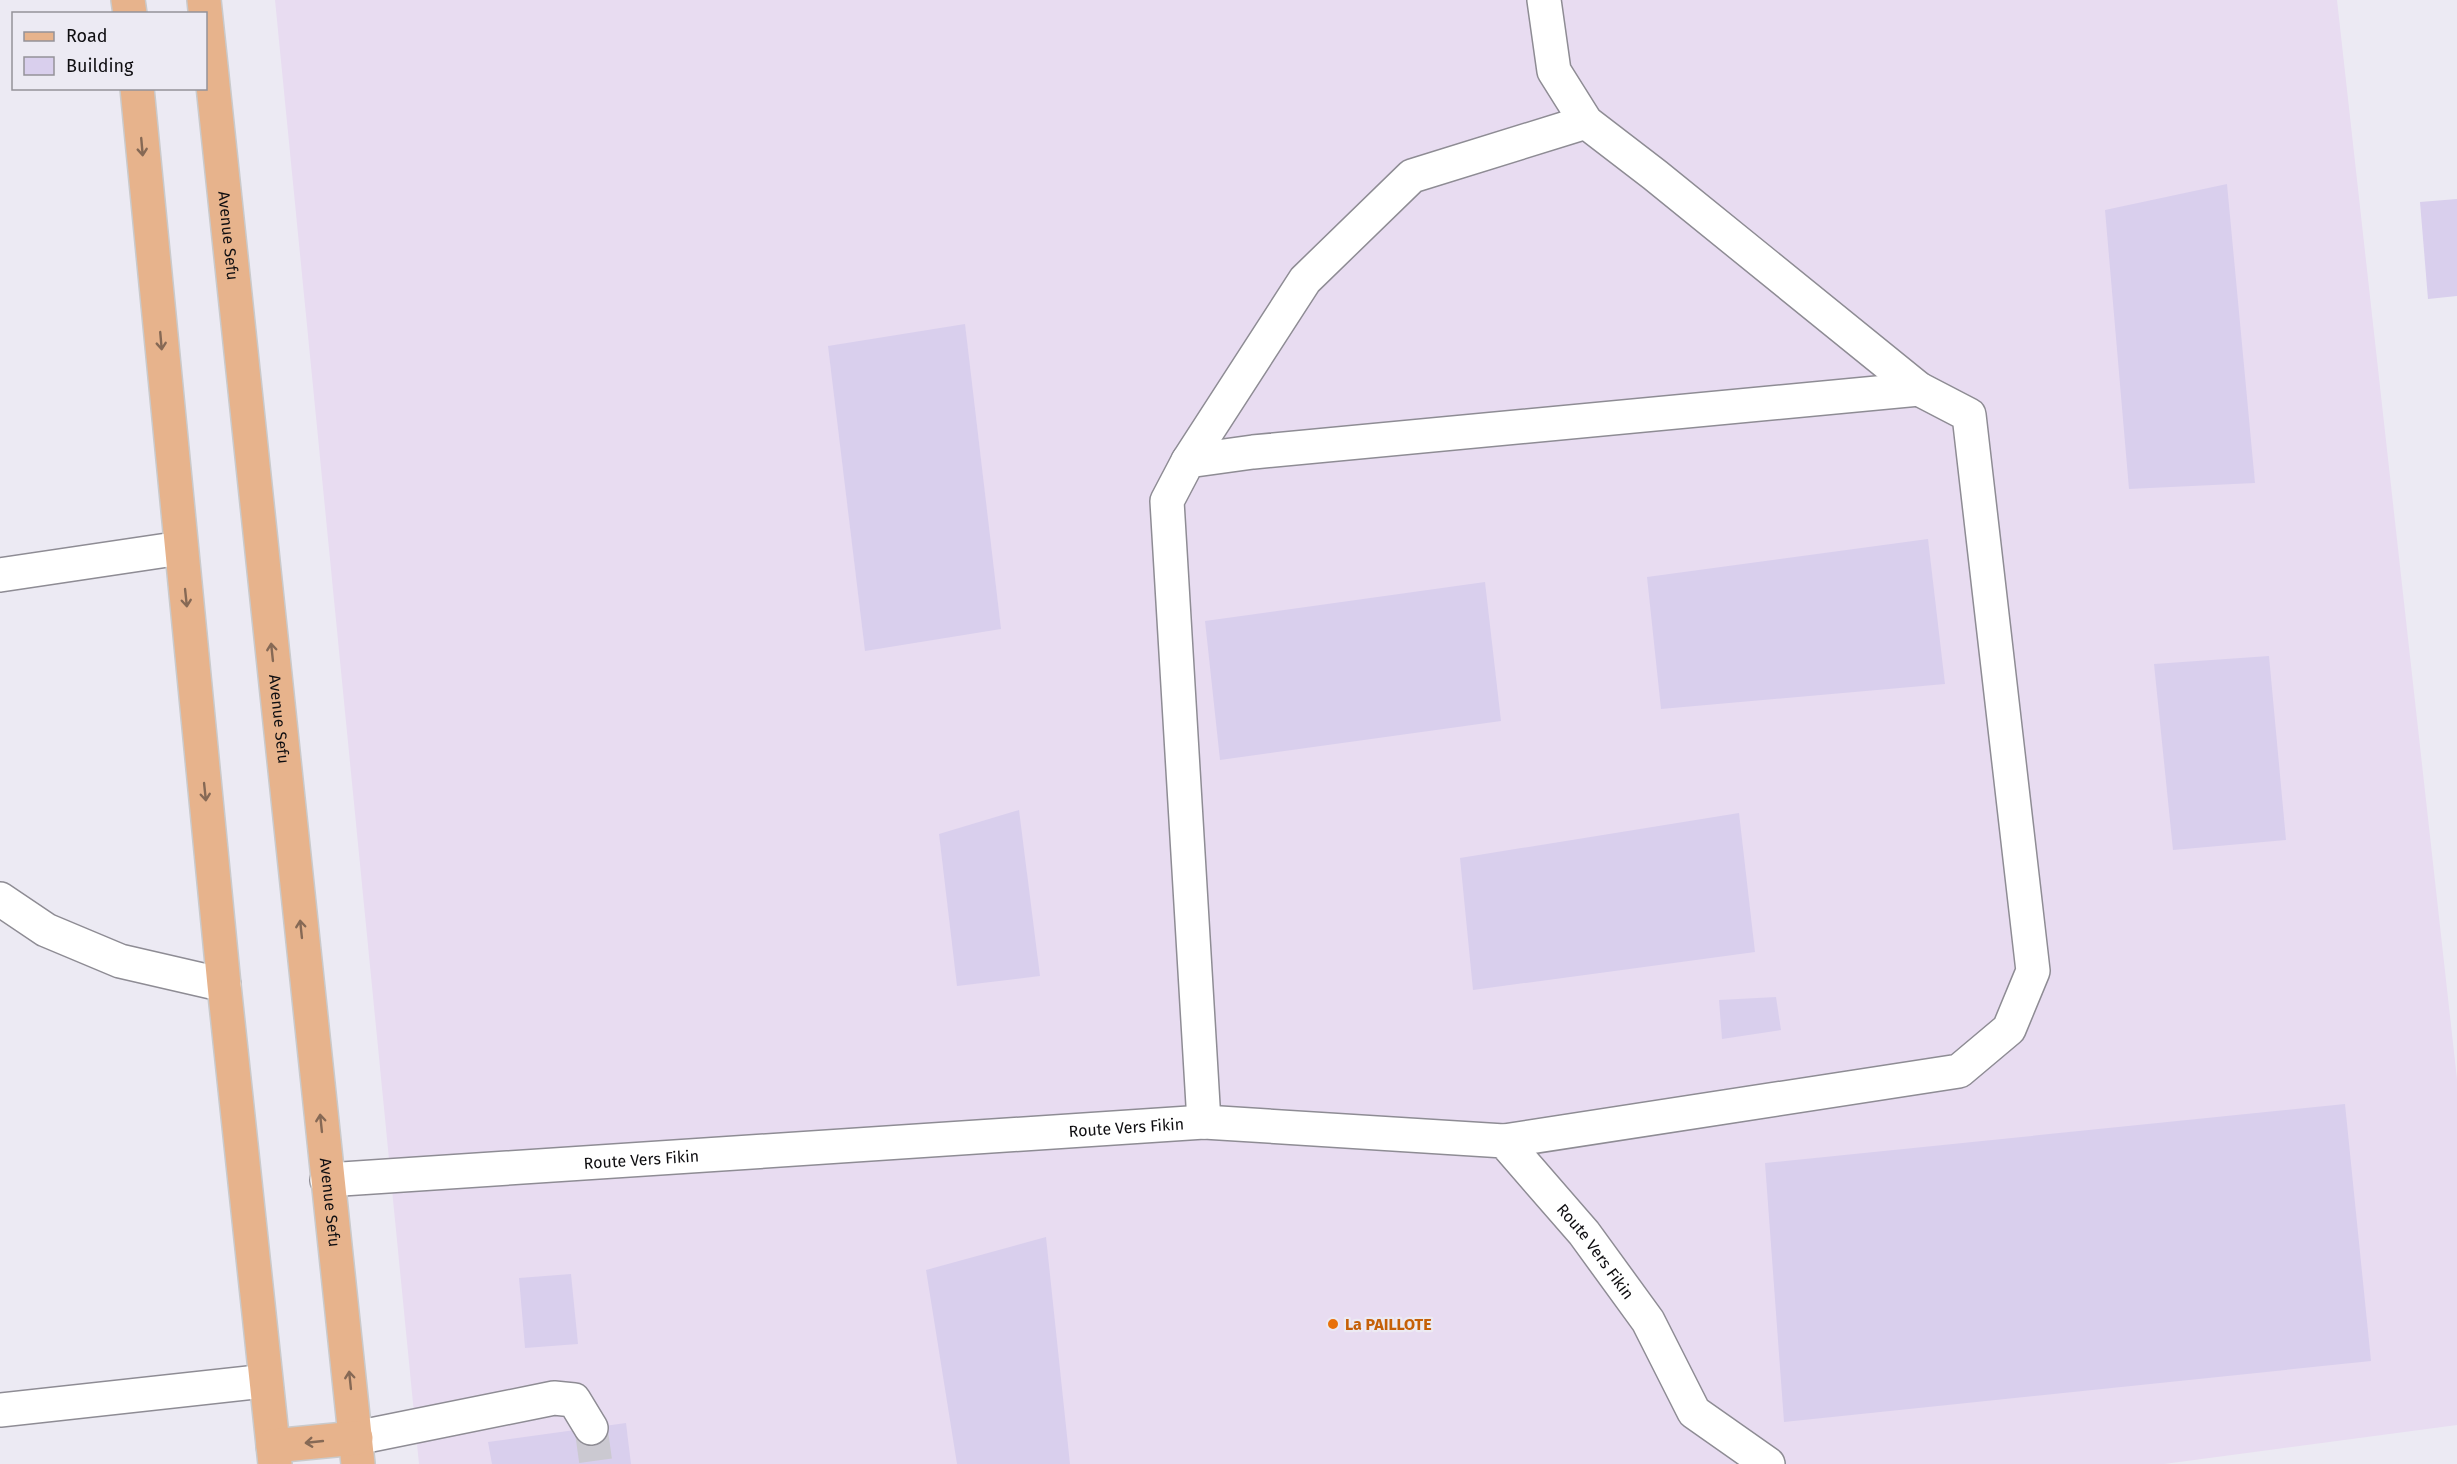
<svg xmlns="http://www.w3.org/2000/svg" width="2457" height="1464" viewBox="0 0 2457 1464" font-family="'Fira Sans',sans-serif">
  <style>
    .commercial { fill: #e8dcf1 }
    .building { fill: #d9cfed }
    .lines { fill: none; stroke-linecap: round; stroke-linejoin: round }
    .minor-tunnel { stroke: #cbc9d1; stroke-width: 33; stroke-dasharray: 33 16; stroke-linecap: butt }
    .minor-casing { stroke: #8e8c94; stroke-width: 36 }
    .major-casing { stroke: #cacacb; stroke-width: 36 }
    .minor { stroke: #fff; stroke-width: 33 }
    .major { stroke: #e7b38c; stroke-width: 33 }
    .oneway { stroke: #866955 }
    .food-dot { fill: #e8710a; stroke: #eceaf3; stroke-width: 2 }
    .labels { text-anchor: middle; dominant-baseline: central; stroke-width: 4.5; stroke-linejoin: round; paint-order: stroke }
    .street-label { font-size: 16px; fill: #0f0e11; stroke: #eceaf3 }
    .food-label { font-size: 16px; font-weight: bold; fill: #c56008; stroke: #eceaf3; text-anchor: start }
  </style>
  <rect width="100%" height="100%" fill="#eceaf3"/>
  <polygon class="commercial" points="275,0 2337,0 2457,1079 2457,1425 2164,1464 419,1464"/>
  <g class="building">
    <polygon points="2227,184 2255,483 2129,489 2105,210"/>
    <polygon points="2457,199 2457,296 2428,299 2420,202"/>
    <polygon points="965,324 1001,629 865,651 828,346"/>
    <polygon points="1928,539 1945,684 1661,709 1647,577"/>
    <polygon points="1485,582 1501,721 1220,760 1205,621"/>
    <polygon points="2269,656 2286,840 2173,850 2154,664"/>
    <polygon points="1019,810 1040,976 957,986 939,834"/>
    <polygon points="1739,813 1755,952 1473,990 1460,858"/>
    <polygon points="1776,997 1781,1030 1722,1039 1719,1000"/>
    <polygon points="2345,1104 2371,1361 1784,1422 1765,1163"/>
    <polygon points="1046,1237 1070,1464 957,1464 926,1270"/>
    <polygon points="571,1274 578,1344 525,1348 519,1278"/>
    <polygon points="626,1423 631,1464 492,1464 488,1442"/>
  </g>
  <g class="lines">
    <polyline class="minor-tunnel" points="591,1428 596,1464"/>
    <defs>
      <g id="minor">
        <polyline points="1188,461 1305,280 1412,176 1586,122"/>
        <polyline points="0,575 181,548"/>
        <polyline points="0,899 46,930 120,961 224,985"/>
        <polyline points="1204,1122 1167,501 1188,461 1253,452 1919,389"/>
        <polyline points="1504,1141 1959,1071 2009,1029 2033,971 1969,415 1919,389 1655,175 1586,122 1554,71 1544,0"/>
        <path id="s1" d="M327,1180L1204,1122L1504,1141L1584,1233L1648,1321L1694,1412L1768,1464"/>
        <polyline points="0,1410 265,1381"/>
        <polyline points="356,1438 554,1398 574,1400 591,1428"/>
      </g>
      <g id="major">
        <polyline points="128,0 130,14"/>
        <path id="s2" d="M204,0L358,1464"/>
        <polyline points="137,88 224,985 275,1464"/>
        <polyline points="273,1446 356,1438"/>
      </g>
    </defs>
    <use href="#minor" class="minor-casing"/>
    <use href="#major" class="major-casing"/>
    <use href="#minor" class="minor"/>
    <use href="#major" class="major"/>
  </g>
  <defs><path id="oneway-shaft" d="M-6 0H5M1.5-3L5.5 0L1.5 3" fill="none" stroke-width="1.6" stroke-linecap="round" stroke-linejoin="round" transform="scale(1.5)"/></defs>
  <g class="oneway">
    <use href="#oneway-shaft" transform="translate(142 147) rotate(85)"/>
    <use href="#oneway-shaft" transform="translate(161 341) rotate(85)"/>
    <use href="#oneway-shaft" transform="translate(186 598) rotate(84)"/>
    <use href="#oneway-shaft" transform="translate(272 652) rotate(-96)"/>
    <use href="#oneway-shaft" transform="translate(205 792) rotate(84)"/>
    <use href="#oneway-shaft" transform="translate(301 929) rotate(-96)"/>
    <use href="#oneway-shaft" transform="translate(321 1123) rotate(-96)"/>
    <use href="#oneway-shaft" transform="translate(350 1380) rotate(-96)"/>
    <use href="#oneway-shaft" transform="translate(314 1442) rotate(174)"/>
  </g>
  <circle class="food-dot" cx="1333" cy="1324" r="6"/>
  <g class="labels">
    <g class="street-label">
      <text stroke="none"><textPath href="#s2" startOffset="237">Avenue Sefu</textPath></text>
      <text stroke="none"><textPath href="#s2" startOffset="723">Avenue Sefu</textPath></text>
      <text stroke="none"><textPath href="#s1" startOffset="801">Route Vers Fikin</textPath></text>
      <text stroke="none"><textPath href="#s1" startOffset="315">Route Vers Fikin</textPath></text>
      <text stroke="none"><textPath href="#s2" startOffset="1209">Avenue Sefu</textPath></text>
      <text stroke="none"><textPath href="#s1" startOffset="1323">Route Vers Fikin</textPath></text>
    </g>
    <g class="food-label">
      <text x="1345" y="1324">La PAILLOTE</text>
    </g>
  </g>
  <rect x="12" y="12" width="195" height="78" fill="#eceaf3" stroke="#949299" stroke-width="1.5"/>
  <rect x="24" y="32" width="30" height="9" fill="#e7b38c" stroke="#949299" stroke-width="1.5"/>
  <text x="66" y="42" font-size="18" fill="#0f0e11">Road</text>
  <rect x="24" y="57" width="30" height="18" fill="#d9cfed" stroke="#949299" stroke-width="1.5"/>
  <text x="66" y="72" font-size="18" fill="#0f0e11">Building</text>
</svg>
